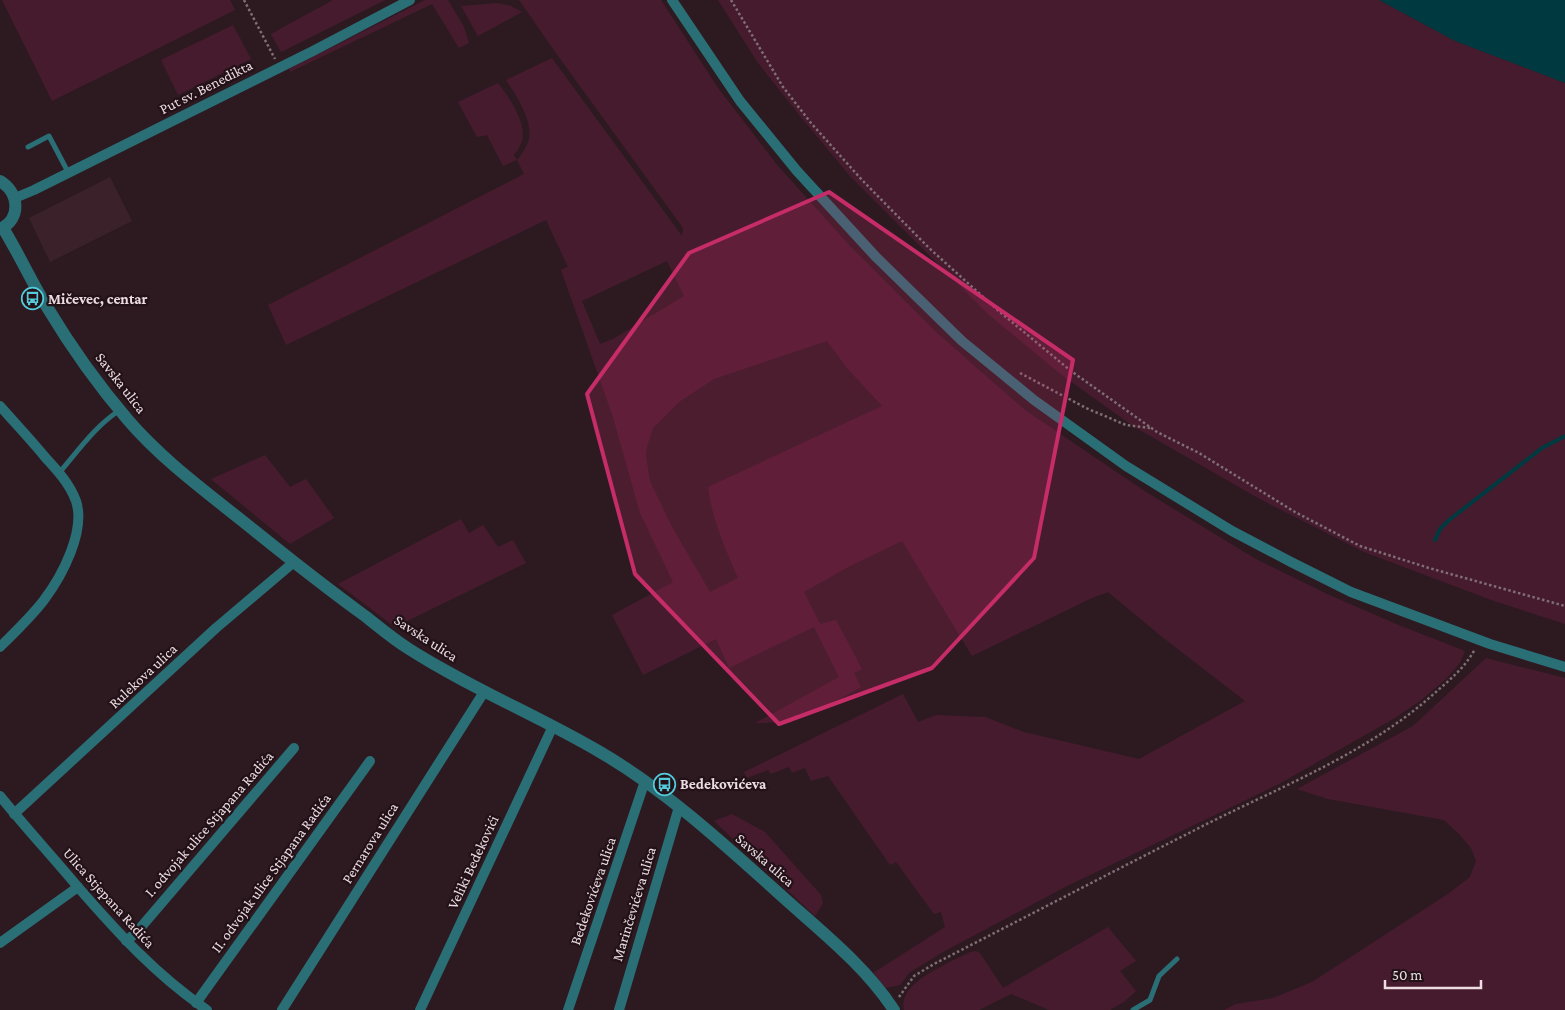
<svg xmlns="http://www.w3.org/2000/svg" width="1565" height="1010" viewBox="0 0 1565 1010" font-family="'Crimson Pro',serif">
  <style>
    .built { fill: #3a212a }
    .green { fill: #471b2e; fill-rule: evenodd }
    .water { fill: #003a40 }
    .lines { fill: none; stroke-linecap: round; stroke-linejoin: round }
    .stream { stroke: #003a40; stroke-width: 4 }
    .path { stroke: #7f6f75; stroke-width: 2.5; stroke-dasharray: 2.5 2.5; stroke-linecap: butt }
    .service { stroke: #2a6e76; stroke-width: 5 }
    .minor { stroke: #2a6e76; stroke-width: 10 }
    .tertiary { stroke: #2a6e76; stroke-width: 12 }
    .marked { fill: #c62c68; fill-opacity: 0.2; stroke: #c62c68; stroke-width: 4; stroke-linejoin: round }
    .labels { text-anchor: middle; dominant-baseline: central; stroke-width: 4.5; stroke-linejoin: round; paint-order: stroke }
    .street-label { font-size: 15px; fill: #ebdde2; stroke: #231118 }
    .poi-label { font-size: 15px; font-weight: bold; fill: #ebdde2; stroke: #231118; text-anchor: start }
  </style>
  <rect width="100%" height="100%" fill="#2d1a21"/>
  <polygon class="built" points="110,177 132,221 50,262 29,218"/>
  <g class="green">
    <polygon points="2,0 230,0 235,10 52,101"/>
    <polygon points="333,0 385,0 281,52 271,34"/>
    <polygon points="425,0 448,0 464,27 469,43 459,48 432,4 290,72 289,69"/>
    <path d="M519,0H661L718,88L778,166L850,246L937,333L1025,410L1146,492L1254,558L1327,594L1396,624L1465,651L1460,663L1446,679L1420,701L1395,718L1277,785L1067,886L943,952L909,973L900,985L886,988L873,973L945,927L941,912L934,914L896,862L890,865L828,776L811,781L805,768L792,773L789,767L771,774L768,770L747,778L744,772L903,694L918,722L936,715L985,717L1024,732L1139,759L1245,701L1161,636L1108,592L1092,598L972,656L902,541L850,566L804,592L820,624L836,620L862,669L854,673L861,687C836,701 811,715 782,721C773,723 764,723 755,723L839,677L814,627L729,668L716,639L643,675L612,615L673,582L640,513L612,414L561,270L568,267L546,220L286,345L268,305L524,174L517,160L503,166L487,135L477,137L458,102L498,83C509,97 527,123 522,141C520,147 517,151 514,155L517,160C522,154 527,147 529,139C533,121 516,95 506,80L552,58L682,236L683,228L558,56ZM667,261L684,296L613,339L600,344L582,301ZM827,341L847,368L882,406L708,487C712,519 725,548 738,578L710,592L671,525L650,481L646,456L647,447L653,428L679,402L714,379Z"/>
    <polygon points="718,0 1379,0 1455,41 1565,83 1565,624 1494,601 1364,552 1256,497 1133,426 1063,376 989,315 850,176 804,121 758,63"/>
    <polygon points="498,3 511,6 522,12 478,36 461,6"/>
    <polygon points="233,25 251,59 178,95 161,60"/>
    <polygon points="265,455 290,487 306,479 334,518 290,544 211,479"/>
    <polygon points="461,519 469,533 483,525 498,547 513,540 526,563 395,627 338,584"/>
    <polygon points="1486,658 1565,678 1565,1010 1224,1010 1236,1004 1273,998 1312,982 1448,894 1470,877 1476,861 1471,848 1459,834 1444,820 1328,799 1297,789 1413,726"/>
    <polygon points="732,814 765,832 821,895 823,903 815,916 714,821"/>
    <path d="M1108,927L1136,961L1120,971L1136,991L1125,1001L1110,1010H1049L1011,994L979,1010H904C897,982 950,963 970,952L976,951L980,953L1003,988Z"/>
  </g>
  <polygon class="water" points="1379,0 1565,0 1565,83 1455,41"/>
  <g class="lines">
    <polyline class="stream" points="1435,540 1440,529 1449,520 1542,448 1565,436"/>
    <g class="path">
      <polyline points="244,0 275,59"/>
      <polyline points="731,0 783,87 811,123 862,180 929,248 1001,313 1071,371 1157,432 1199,453 1295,512 1360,546 1429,568 1565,606"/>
      <polyline points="1020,373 1086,408 1126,425 1150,428"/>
      <path d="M899,997L914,976L934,964C1020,920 1106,875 1193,831C1276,788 1367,755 1437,691C1452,678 1466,666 1475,649"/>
    </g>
    <g class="service">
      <polyline points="28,147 49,136 68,172"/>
      <path d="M59,473C78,451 95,426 120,410"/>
      <polyline points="1133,1010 1150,1000 1159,976 1177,959"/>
    </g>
    <g class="minor">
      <polyline points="672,0 740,101 797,171 876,257 962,341 1034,400 1126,466 1232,531 1291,562 1351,592 1490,644 1565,667"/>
      <polyline points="15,198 34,190 313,51 410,0"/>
      <path d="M0,406C15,423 31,440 45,457C57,470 70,484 76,501C86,531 62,576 44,600C31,617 15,632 0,647"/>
      <path d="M0,796C25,827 52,856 77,886C118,933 155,974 207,1010"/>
      <polyline points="14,814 216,628 294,562"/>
      <polyline points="126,941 136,933 294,748"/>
      <polyline points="0,943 78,887"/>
      <polyline points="196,1003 370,761"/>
      <polyline points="282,1010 484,692"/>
      <polyline points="420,1010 553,726"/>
      <polyline points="568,1010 645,781"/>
      <polyline points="619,1010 679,807"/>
    </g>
    <g class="tertiary">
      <path d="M0,181C19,192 22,219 0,229"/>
      <path d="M3,228C19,254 31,281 47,307C71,347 98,385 128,420C165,463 212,496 255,531C291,560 328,589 365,616C379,627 393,639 409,649C470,688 537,715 600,752C667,791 726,846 784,898C823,933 865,966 894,1010"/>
    </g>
  </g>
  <path class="marked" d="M829,192L1073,360L1034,558L932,668L779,724L635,574L587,394L689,253Z"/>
  <defs>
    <symbol id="bus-ring" viewBox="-11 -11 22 22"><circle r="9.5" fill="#231118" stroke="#53cbda" stroke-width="1.5"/><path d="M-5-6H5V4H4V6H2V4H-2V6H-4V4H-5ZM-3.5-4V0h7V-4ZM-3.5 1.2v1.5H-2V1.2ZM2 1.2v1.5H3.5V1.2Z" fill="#53cbda"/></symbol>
  </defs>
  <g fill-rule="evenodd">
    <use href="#bus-ring" x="20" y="286" width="25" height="25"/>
    <use href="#bus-ring" x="652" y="772" width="25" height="25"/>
  </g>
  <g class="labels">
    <g class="street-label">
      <text transform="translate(206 87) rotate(-27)">Put sv. Benedikta</text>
      <text transform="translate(121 383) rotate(52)">Savska ulica</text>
      <text transform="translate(426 638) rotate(33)">Savska ulica</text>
      <text transform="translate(143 676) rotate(-43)">Rulekova ulica</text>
      <text transform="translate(209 824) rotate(-49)">I. odvojak ulice Stjapana Radića</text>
      <text transform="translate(370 843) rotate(-58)">Pernarova ulica</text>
      <text transform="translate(765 860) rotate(41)">Savska ulica</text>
      <text transform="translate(473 862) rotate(-65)">Veliki Bedekovići</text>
      <text transform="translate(271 873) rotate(-54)">II. odvojak ulice Stjapana Radića</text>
      <text transform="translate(593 891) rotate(-71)">Bedekovićeva ulica</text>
      <text transform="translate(109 898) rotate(48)">Ulica Stjepana Radića</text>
      <text transform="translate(634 904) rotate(-73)">Marinčevićeva ulica</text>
    </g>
    <g class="poi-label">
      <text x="48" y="299">Mičevec, centar</text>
      <text x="680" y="784">Bedekovićeva</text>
    </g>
  </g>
  <path d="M1385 980v8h96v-8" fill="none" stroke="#ebdde2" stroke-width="2.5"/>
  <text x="1392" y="980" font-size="15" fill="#ebdde2" stroke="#231118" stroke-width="4" paint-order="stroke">50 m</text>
</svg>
